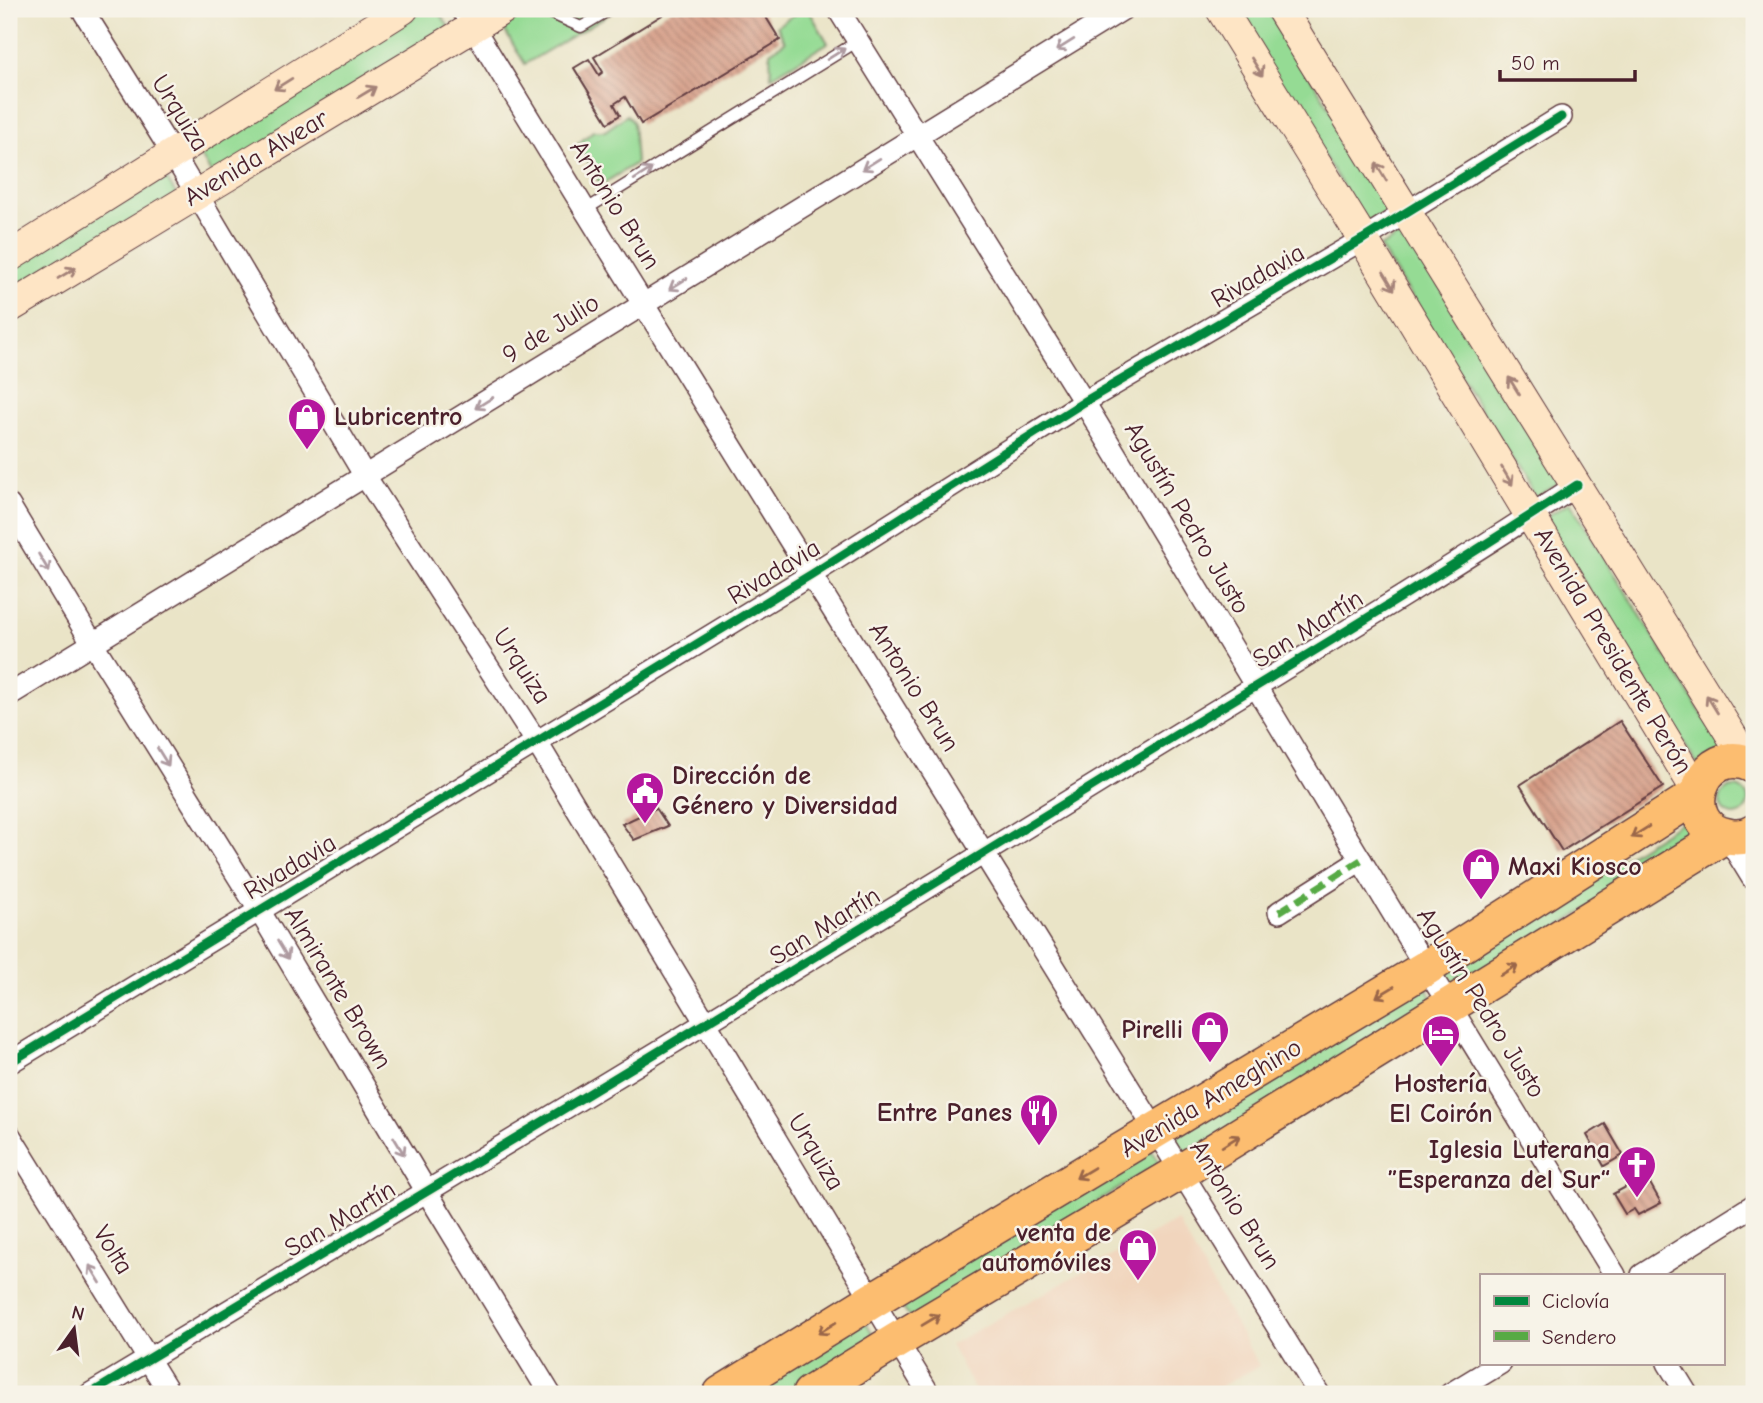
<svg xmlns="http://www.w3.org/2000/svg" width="1763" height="1403" viewBox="0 0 1763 1403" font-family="'Comic Neue',sans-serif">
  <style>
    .built { fill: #f1d5bd }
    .green { fill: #95db94; stroke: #707d60; stroke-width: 2 }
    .building { fill: url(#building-back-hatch) }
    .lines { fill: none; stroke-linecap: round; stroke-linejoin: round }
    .service-casing { stroke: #623d42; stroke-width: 13 }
    .minor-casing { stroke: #623d42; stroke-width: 24 }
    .tertiary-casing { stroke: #623d42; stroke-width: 29 }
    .secondary-casing { stroke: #623d42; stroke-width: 32 }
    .trunk-casing { stroke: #623d42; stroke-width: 38 }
    .service { stroke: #fff; stroke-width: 10 }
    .minor { stroke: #fff; stroke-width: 21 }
    .tertiary { stroke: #fff; stroke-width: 26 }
    .secondary { stroke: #fee5c5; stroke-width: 30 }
    .trunk { stroke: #fcbd6f; stroke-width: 35 }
    .quiet { stroke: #57aa44; stroke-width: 7; stroke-dasharray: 14 7; stroke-linecap: butt }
    .cycleway-casing { stroke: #f7f3e8; stroke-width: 13 }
    .cycleway { stroke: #00873e; stroke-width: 9 }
    .oneway { stroke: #ae9aa0 }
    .oneway2 { stroke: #a48278 }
    .oneway3 { stroke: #9a664a }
    .labels { text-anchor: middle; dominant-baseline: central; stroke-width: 5; stroke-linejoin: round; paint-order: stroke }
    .street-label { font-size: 26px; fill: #4a1f2b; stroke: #f7f3e8 }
    .poi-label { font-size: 26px; font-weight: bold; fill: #4a1f2b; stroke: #f7f3e8; text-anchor: end }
  </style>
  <defs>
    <pattern id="building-back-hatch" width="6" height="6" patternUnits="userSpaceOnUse" patternTransform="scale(1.75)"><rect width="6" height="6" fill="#d49a83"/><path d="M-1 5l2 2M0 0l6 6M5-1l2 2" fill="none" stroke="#ae7d6b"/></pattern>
  </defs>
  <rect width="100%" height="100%" fill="#f7f3e8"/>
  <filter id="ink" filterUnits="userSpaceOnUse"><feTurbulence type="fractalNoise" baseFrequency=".0143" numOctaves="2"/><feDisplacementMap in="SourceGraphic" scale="14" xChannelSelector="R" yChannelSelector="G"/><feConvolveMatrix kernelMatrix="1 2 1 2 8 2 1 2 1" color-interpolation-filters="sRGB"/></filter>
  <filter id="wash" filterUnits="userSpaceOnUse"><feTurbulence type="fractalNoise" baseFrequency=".00686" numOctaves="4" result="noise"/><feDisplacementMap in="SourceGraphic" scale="28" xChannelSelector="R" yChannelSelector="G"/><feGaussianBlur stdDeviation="1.57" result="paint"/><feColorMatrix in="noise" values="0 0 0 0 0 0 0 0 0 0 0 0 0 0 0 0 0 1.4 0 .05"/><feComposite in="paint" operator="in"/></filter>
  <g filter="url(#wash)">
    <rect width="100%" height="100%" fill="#eae4c7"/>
    <polygon class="built" points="1177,1220 1259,1366 1207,1394 977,1394 950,1345"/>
    <g class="green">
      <polygon points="426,9 437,9 451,30 213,176 197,150"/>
      <polygon points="524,9 618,9 525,64 500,23"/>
      <polygon points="803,9 808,9 828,43 771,77 770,52 785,42 777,26"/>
      <polygon points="1232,9 1268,9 1393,209 1367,225"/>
      <polygon points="627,115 633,122 636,163 601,185 578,144 593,131 605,131"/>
      <polygon points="161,169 177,196 9,299 9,263"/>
      <polygon points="1406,231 1562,482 1536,498 1380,247"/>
      <polygon points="1570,502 1726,753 1700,769 1544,518"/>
      <circle cx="1734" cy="801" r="14"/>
      <polygon points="1691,816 1704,835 1455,992 1442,973"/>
      <polygon points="1422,981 1434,1000 1185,1157 1173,1138"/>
      <polygon points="1147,1144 1159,1163 911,1320 898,1301"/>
      <polygon points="863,1318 875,1337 784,1394 742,1394"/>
    </g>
    <g id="blocks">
      <g class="building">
        <polygon points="672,9 761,9 780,40 641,124 625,97 614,104 620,115 608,123 574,68 589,59 599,75 603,72 594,57"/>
        <polygon points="1620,721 1663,787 1562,851 1520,785"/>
        <polygon points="656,808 668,826 634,840 622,824"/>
        <polygon points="1605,1124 1623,1155 1604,1166 1587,1135"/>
        <polygon points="1646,1176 1661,1203 1638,1215 1634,1209 1625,1214 1613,1194"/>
      </g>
    </g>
  </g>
  <g filter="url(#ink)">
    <use href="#blocks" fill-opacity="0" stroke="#623d42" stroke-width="2"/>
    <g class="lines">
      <defs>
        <g id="service">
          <polyline points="541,9 581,27 611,9"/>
          <polyline points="585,210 858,41"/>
        </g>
        <g id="minor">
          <polyline points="82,9 173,154 365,476 536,741 929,1394"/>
          <polyline points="462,9 585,210 1319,1394"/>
          <polyline points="838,9 1084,402 1426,968 1450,1006 1615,1275"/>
          <polyline points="9,505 93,644 259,910 427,1192 550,1394"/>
          <polyline points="9,695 1123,9"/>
          <polyline points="1279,912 1361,860"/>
          <polyline points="9,1063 812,574 1084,402 1363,239 1561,117"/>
          <polyline points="9,1134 170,1394"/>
          <polyline points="1642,1275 1754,1205"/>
          <polyline points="1668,1363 1687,1394"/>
          <path d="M90,1394C428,1191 766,988 1101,781C1260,683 1421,588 1577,485"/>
          <polyline points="1450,1394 1501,1363"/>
        </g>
        <polyline id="tertiary" points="1730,837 1754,876"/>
        <g id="secondary">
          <polyline points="1221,9 1363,239 1698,793"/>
          <path d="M1281,9C1430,253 1583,494 1733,738L1746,763"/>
          <polyline points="9,257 403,9"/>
          <polyline points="9,308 503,9"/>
        </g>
        <g id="trunk">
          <path d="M1754,766C1700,738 1673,827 1728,836C1737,838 1746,837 1754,832"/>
          <polyline points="721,1394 873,1300 1426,968 1697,795"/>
          <polyline points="810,1394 896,1341 1182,1171 1724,836"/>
        </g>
      </defs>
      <use href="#service" class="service-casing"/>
      <use href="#minor" class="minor-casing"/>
      <use href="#tertiary" class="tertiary-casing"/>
      <use href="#secondary" class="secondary-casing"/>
      <use href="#trunk" class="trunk-casing"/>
      <use href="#service" class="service"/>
      <use href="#minor" class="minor"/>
      <use href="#tertiary" class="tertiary"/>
      <use href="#secondary" class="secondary"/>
      <use href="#trunk" class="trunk"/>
      <polyline class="quiet" points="1279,912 1361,860"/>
      <defs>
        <g id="cycleway">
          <polyline points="9,1063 812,574 1084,402 1363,239 1561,117"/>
          <path d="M90,1394C428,1191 766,988 1101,781C1260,683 1421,588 1577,485"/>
        </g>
      </defs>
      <use href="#cycleway" class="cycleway-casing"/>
      <use href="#cycleway" class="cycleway"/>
    </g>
    <defs><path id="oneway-shaft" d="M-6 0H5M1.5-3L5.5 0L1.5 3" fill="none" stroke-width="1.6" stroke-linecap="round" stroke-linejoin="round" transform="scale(1.75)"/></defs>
    <g class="oneway">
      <use href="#oneway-shaft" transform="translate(1065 45) rotate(148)"/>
      <use href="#oneway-shaft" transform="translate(836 54) rotate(-32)"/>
      <use href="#oneway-shaft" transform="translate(871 164) rotate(148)"/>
      <use href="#oneway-shaft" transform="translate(643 174) rotate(-32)"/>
      <use href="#oneway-shaft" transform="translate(678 284) rotate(148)"/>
      <use href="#oneway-shaft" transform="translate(484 403) rotate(148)"/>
      <use href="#oneway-shaft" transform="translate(44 563) rotate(59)"/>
      <use href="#oneway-shaft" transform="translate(163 757) rotate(58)"/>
      <use href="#oneway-shaft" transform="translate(283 950) rotate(59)"/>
      <use href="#oneway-shaft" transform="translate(399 1146) rotate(59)"/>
      <use href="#oneway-shaft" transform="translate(95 1274) rotate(-122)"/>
    </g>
    <g class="oneway2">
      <use href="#oneway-shaft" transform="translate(1257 67) rotate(58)"/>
      <use href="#oneway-shaft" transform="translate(283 84) rotate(148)"/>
      <use href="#oneway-shaft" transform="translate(367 92) rotate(-31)"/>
      <use href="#oneway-shaft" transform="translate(1381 172) rotate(-121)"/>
      <use href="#oneway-shaft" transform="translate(67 273) rotate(-31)"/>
      <use href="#oneway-shaft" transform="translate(1389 281) rotate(59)"/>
      <use href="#oneway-shaft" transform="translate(1514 386) rotate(-122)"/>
      <use href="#oneway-shaft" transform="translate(1507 476) rotate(59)"/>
      <use href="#oneway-shaft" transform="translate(1712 704) rotate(-122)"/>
    </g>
    <g class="oneway3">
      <use href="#oneway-shaft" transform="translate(1640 832) rotate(148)"/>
      <use href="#oneway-shaft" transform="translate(1509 970) rotate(-32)"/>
      <use href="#oneway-shaft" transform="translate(1385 992) rotate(149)"/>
      <use href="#oneway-shaft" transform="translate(1231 1141) rotate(-32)"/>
      <use href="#oneway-shaft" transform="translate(1085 1173) rotate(149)"/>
      <use href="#oneway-shaft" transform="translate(931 1320) rotate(-31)"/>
      <use href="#oneway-shaft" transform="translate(827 1328) rotate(148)"/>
    </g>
  </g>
  <defs>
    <symbol id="shop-pin" viewBox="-11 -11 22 30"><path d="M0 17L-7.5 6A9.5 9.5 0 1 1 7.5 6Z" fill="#b5179e" stroke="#f7f3e8"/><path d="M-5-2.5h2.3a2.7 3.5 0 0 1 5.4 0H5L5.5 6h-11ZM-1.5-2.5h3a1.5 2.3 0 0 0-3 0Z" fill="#fff"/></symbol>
    <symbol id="civic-pin" viewBox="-11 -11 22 30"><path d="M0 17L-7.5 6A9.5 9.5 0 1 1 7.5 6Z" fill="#b5179e" stroke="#f7f3e8"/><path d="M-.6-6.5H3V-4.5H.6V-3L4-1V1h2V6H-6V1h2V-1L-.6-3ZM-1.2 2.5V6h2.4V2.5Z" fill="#fff"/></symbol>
    <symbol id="hotel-pin" viewBox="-11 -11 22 30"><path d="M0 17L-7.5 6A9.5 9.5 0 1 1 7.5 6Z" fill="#b5179e" stroke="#f7f3e8"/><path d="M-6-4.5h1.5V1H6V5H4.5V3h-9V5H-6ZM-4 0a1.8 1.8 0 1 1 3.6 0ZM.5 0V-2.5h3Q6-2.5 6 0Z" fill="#fff"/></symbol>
    <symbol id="restaurant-pin" viewBox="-11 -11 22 30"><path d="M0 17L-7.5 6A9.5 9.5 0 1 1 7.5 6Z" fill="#b5179e" stroke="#f7f3e8"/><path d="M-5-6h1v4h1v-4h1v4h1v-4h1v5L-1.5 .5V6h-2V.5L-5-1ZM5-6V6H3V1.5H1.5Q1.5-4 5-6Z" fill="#fff"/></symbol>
    <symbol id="church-pin" viewBox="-11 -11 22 30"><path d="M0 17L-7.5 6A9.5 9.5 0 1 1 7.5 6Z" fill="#b5179e" stroke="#f7f3e8"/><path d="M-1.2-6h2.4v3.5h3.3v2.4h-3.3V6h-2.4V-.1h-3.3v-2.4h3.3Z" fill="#fff"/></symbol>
  </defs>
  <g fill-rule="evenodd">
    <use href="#shop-pin" x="285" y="395" width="44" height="60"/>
    <use href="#civic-pin" x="623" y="769" width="44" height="60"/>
    <use href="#shop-pin" x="1459" y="845" width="44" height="60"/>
    <use href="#shop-pin" x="1188" y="1008" width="44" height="60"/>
    <use href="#hotel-pin" x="1419" y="1012" width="44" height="60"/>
    <use href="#restaurant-pin" x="1017" y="1091" width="44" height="60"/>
    <use href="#church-pin" x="1615" y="1143" width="44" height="60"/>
    <use href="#shop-pin" x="1116" y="1226" width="44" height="60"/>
  </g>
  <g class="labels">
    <g class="street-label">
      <text transform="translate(180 113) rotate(58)">Urquiza</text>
      <text transform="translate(256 158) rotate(-31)">Avenida Alvear</text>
      <text transform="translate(615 205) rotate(58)">Antonio Brun</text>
      <text transform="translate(1258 276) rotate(-30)">Rivadavia</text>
      <text transform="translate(551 329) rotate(-32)">9 de Julio</text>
      <text transform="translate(1187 518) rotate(59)">Agustín Pedro Justo</text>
      <text transform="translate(774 572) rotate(-31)">Rivadavia</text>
      <text transform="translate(1308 629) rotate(-32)">San Martín</text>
      <text transform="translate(1613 651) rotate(59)">Avenida Presidente Perón</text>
      <text transform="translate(522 666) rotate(57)">Urquiza</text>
      <text transform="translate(914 687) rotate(58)">Antonio Brun</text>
      <text transform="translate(290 867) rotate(-31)">Rivadavia</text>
      <text transform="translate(825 926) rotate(-32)">San Martín</text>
      <text transform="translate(338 988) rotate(59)">Almirante Brown</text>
      <text transform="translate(1481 1003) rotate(58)">Agustín Pedro Justo</text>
      <text transform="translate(1211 1098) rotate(-31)">Avenida Ameghino</text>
      <text transform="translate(816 1152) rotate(59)">Urquiza</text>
      <text transform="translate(1235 1205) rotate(58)">Antonio Brun</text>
      <text transform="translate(340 1219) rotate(-31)">San Martín</text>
      <text transform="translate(113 1250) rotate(58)">Volta</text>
    </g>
    <g class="poi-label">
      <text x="334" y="417" text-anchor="start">Lubricentro</text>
      <text x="672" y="776" text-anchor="start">Dirección de<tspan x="672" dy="30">Género y Diversidad</tspan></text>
      <text x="1508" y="867" text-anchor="start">Maxi Kiosco</text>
      <text x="1183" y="1030">Pirelli</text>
      <text x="1441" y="1084" text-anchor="middle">Hostería<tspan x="1441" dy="30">El Coirón</tspan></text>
      <text x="1012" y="1113">Entre Panes</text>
      <text x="1610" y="1150">Iglesia Luterana<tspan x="1610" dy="30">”Esperanza del Sur“</tspan></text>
      <text x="1111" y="1233">venta de<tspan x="1111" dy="30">automóviles</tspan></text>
    </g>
  </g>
  <rect width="1763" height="1403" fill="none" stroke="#f7f3e8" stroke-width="35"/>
  <rect x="1480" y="1274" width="245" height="91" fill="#f7f3e8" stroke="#b29e9c" stroke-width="2"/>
  <rect x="1494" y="1296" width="35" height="10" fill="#00873e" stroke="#b29e9c" stroke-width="2"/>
  <text x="1542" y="1308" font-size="21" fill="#4a1f2b">Ciclovía</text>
  <rect x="1494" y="1331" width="35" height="10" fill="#57aa44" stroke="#b29e9c" stroke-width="2"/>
  <text x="1542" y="1344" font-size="21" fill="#4a1f2b">Sendero</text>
  <g transform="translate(74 1329) rotate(14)" stroke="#f7f3e8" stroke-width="5" paint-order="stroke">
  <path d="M0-5L12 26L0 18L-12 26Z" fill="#4a1f2b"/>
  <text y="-10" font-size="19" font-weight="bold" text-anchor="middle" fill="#4a1f2b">N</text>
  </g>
  <path d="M1500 70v10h135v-10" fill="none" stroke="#4a1f2b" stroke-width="3.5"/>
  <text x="1511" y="70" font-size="21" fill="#4a1f2b" stroke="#f7f3e8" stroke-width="5" paint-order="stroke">50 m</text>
</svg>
